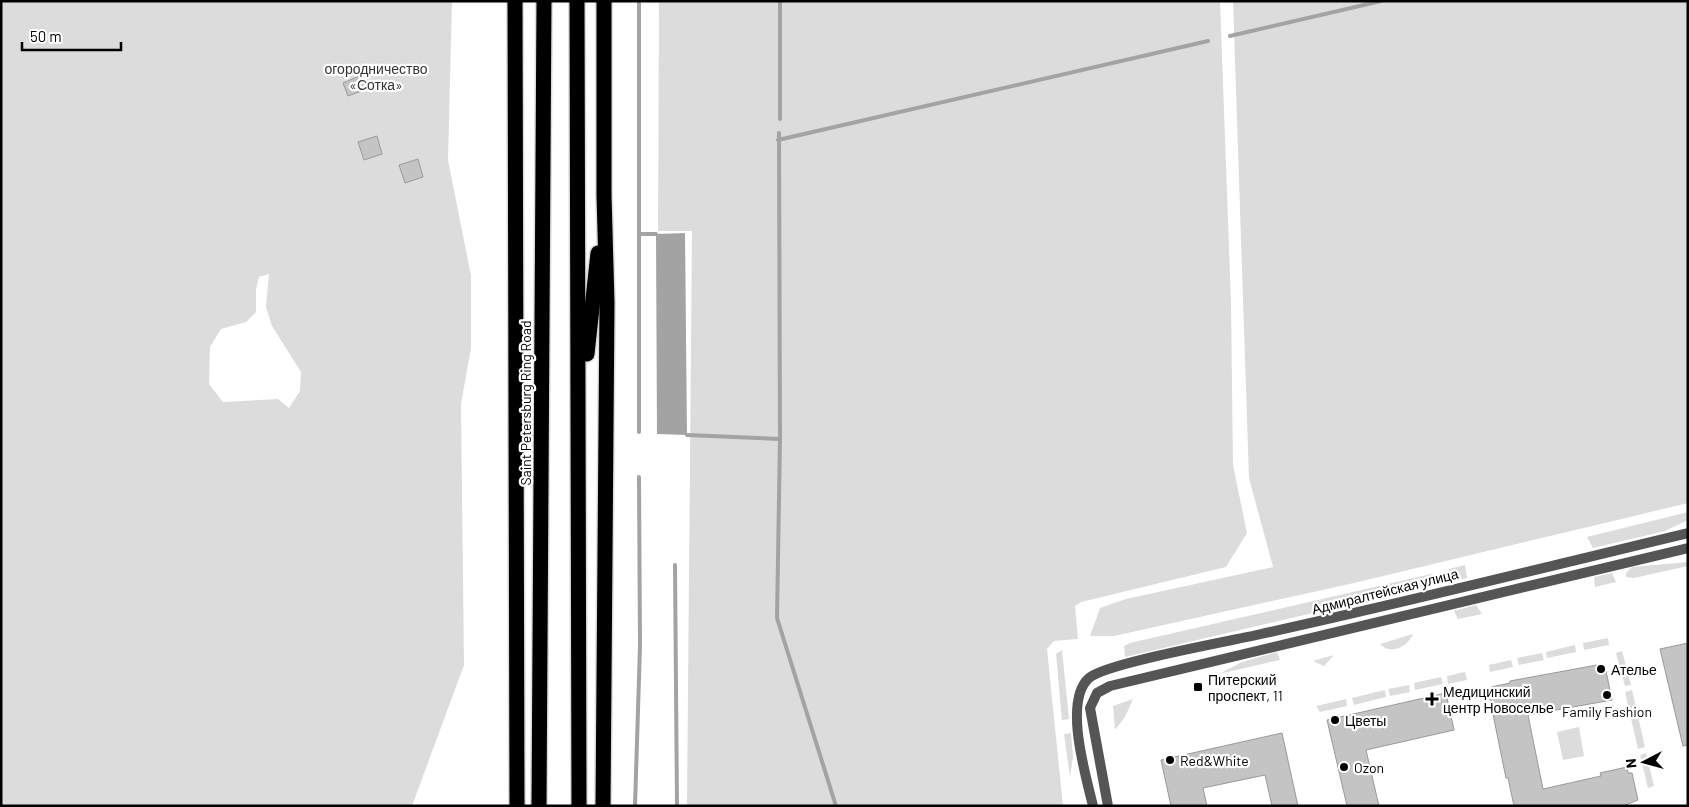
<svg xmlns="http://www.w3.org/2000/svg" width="1689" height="807" viewBox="0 0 1689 807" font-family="Barlow,sans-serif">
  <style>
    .green { fill: #dcdcdc; fill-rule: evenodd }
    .water { fill: #a3a3a3 }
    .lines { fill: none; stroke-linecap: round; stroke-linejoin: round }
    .stream { stroke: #a3a3a3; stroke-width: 4 }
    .building { fill: #c4c4c4; stroke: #999 }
    .highway-casing { stroke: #dbdbdb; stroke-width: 18 }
    .street { stroke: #555; stroke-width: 10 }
    .highway { stroke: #000; stroke-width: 15 }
    .poi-dot { fill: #000; stroke: #fff; stroke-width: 2 }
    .labels { text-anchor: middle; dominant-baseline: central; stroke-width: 4.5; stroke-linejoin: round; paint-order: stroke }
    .park-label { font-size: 14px; fill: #333; stroke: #fff }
    .street-label { font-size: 14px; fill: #000; stroke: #fff }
    .poi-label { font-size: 14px; fill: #000; stroke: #fff; text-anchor: start }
  </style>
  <rect width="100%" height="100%" fill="#fff"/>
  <g class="green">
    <path d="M1,1H452L448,160L471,276V348L461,404L464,665L412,806H1ZM269,274L266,307L272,326L301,372L300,391L289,408L278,399L223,402L209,384L210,347L221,329L246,322L256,312V289L259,277Z"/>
    <polygon points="659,1 1220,1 1231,302 1233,465 1247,533 1226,567 1081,602 1075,606 1078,639 1054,641 1047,649 1063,806 687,806 692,231 658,231"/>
    <polygon points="1233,1 1688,1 1688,503 1354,583 1114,636 1090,636 1100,608 1126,599 1273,567 1249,478"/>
    <polygon points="1688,512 1688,520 1665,531 1593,548 1587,537"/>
    <polygon points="1688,562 1688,566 1634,578 1626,577 1626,573 1632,567"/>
    <polygon points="1465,565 1467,578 1449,582 1449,569"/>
    <polygon points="1612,573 1616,582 1595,587 1594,577"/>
    <polygon points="1431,574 1435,575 1437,584 1125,657 1124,646 1130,643"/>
    <polygon points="1476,605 1482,614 1458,619 1454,611"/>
    <path d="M1413,634C1408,646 1391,656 1380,644Z"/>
    <polygon points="1608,638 1609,645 1584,650 1583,643"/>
    <polygon points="1575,645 1576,652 1547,658 1546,652"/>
    <polygon points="1062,650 1069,719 1062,720 1056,654"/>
    <polygon points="1622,651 1631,685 1625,686 1616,653"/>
    <polygon points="1277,652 1280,660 1219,674 1242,662"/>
    <polygon points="1542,653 1544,660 1519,665 1517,658"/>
    <polygon points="1334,655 1324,666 1313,661"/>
    <polygon points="1511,660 1513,667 1490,672 1489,665"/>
    <polygon points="1465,672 1467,680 1448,684 1447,676"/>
    <polygon points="1441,677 1443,684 1415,690 1414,683"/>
    <polygon points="1409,685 1410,692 1390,696 1388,689"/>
    <polygon points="1385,690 1386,697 1354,705 1352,698"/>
    <polygon points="1632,690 1645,747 1638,749 1625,692"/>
    <polygon points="1133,699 1125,717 1115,730 1113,706"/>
    <polygon points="1346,699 1347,706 1320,712 1316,706"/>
    <polygon points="1579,727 1584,756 1563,760 1557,732"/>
    <polygon points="1071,733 1073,757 1070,777 1064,734"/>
    <polygon points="1646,753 1654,786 1648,788 1640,755"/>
  </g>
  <polygon class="water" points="685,233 687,435 657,434 656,234"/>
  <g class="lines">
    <g class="stream">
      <polyline points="1230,36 1381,1"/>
      <polyline points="780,119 780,1"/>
      <polyline points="779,133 780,439 777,618 836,806"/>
      <polyline points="778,140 1208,41"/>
      <polyline points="639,234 656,234"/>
      <polyline points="639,432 639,1"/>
      <polyline points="687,435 780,439"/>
      <polyline points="675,565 677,806"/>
      <polyline points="635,806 640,646 639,477"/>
    </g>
  </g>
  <g class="building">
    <polygon points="362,75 367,89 348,96 343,83"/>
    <polygon points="377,136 382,154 364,160 358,142"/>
    <polygon points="418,159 423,177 405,183 399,165"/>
    <polygon points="1688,643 1688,745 1683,746 1660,649"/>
    <polygon points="1597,665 1598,668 1605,666 1612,700 1528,715 1543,789 1601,776 1600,773 1627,767 1628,773 1632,773 1638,800 1623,806 1514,806 1508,778 1506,778 1488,690 1492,690 1491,687 1510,683 1510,681"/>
    <polygon points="1446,693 1454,730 1366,750 1379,806 1347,806 1327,720"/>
    <polygon points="1282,733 1298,806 1272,806 1265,775 1203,788 1207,806 1171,806 1161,760"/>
  </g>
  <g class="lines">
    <defs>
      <g id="highway">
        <polyline points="515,1 517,806"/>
        <polyline points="577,1 579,806"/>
        <polyline points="587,354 598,253"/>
        <polyline points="539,806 544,1"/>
        <polyline points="603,806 607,303 604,195 604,1"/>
      </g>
    </defs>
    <use href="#highway" class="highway-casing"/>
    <g class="street">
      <path d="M1093,806C1086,776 1063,701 1089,678C1106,663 1231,641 1261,634C1403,603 1546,567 1688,533"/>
      <polyline points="1108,806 1090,708 1097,693 1110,686 1688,548"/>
    </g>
    <use href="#highway" class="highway"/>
  </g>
  <g class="poi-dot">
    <circle cx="1601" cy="669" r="5"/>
    <rect x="1193" y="682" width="10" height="10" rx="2.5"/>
    <circle cx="1607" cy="695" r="5"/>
    <path d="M1429.5 691.5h5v5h5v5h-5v5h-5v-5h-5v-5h5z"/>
    <circle cx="1335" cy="720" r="5"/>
    <circle cx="1170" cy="760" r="5"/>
    <circle cx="1344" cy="767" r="5"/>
  </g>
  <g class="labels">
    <g class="park-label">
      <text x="376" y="68">огородничество<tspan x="376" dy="16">«Сотка»</tspan></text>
    </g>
    <g class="street-label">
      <text transform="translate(525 403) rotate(-90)">Saint Petersburg Ring Road</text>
      <text transform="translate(1385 591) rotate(-14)">Адмиралтейская улица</text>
    </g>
    <g class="poi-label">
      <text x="1611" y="669">Ателье</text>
      <text x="1208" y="679">Питерский<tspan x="1208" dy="16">проспект, 11</tspan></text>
      <text x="1443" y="691">Медицинский<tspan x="1443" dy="16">центр Новоселье</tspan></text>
      <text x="1607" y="711" text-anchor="middle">Family Fashion</text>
      <text x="1345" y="720">Цветы</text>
      <text x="1180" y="760">Red&amp;White</text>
      <text x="1354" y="767">Ozon</text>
    </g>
  </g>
  <rect width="1689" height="807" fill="none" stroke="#000000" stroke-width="5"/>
  <g transform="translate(1644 762) rotate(264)" stroke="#ffffff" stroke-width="4" paint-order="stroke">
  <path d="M0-4L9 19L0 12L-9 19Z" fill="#000000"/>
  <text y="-8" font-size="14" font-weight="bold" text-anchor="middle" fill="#000000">N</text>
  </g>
  <path d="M22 42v8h99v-8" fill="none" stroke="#000000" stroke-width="2.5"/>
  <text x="30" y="42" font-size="15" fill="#000000" stroke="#ffffff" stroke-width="4" paint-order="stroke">50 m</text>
</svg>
